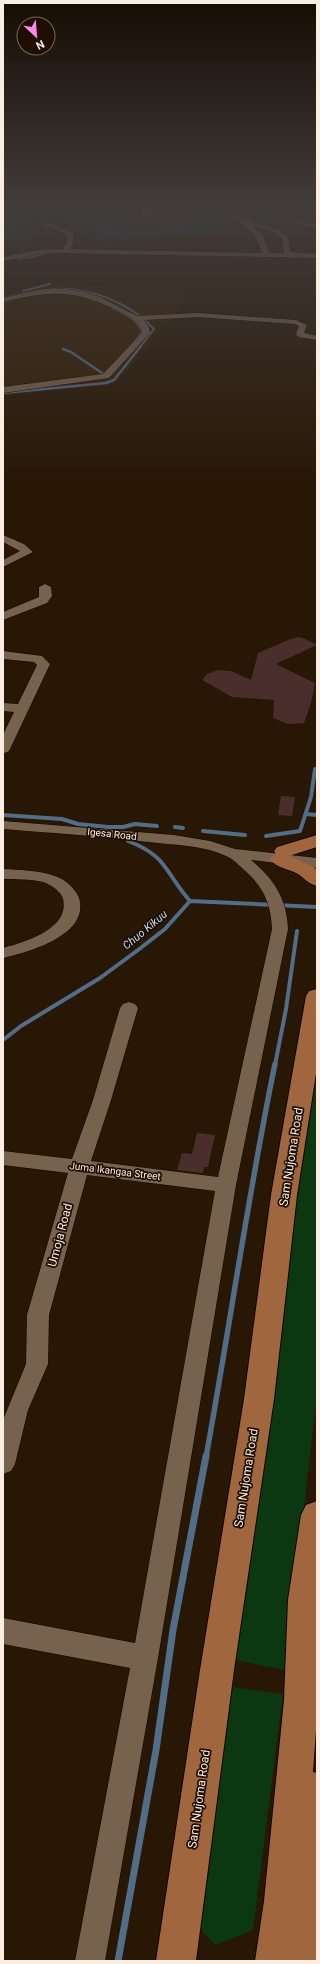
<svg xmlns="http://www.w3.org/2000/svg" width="320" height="1964" viewBox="0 0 320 1964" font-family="Roboto,sans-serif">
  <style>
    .built { fill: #321d03 }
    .green { fill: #0b3810 }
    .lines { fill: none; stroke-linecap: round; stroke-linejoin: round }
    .stream-far4 { stroke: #516d87; stroke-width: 2 }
    .stream-far3 { stroke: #516d87; stroke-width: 2.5 }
    .stream-far2 { stroke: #516d87; stroke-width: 4 }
    .stream-far1 { stroke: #516d87; stroke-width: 5.5 }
    .stream { stroke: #516d87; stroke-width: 7 }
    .river { fill: #093660; fill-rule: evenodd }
    .building { fill: #492e2b }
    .minor-casing { stroke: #100300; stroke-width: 1 }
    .primary-casing { stroke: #100300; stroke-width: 2 }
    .minor { fill: #77624e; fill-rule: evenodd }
    .primary { fill: #a0663e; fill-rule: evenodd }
    .labels { text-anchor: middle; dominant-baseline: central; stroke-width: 3.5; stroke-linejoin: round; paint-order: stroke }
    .street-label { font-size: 10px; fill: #faeee2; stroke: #1e0e00 }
    .water-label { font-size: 11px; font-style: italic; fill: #bddbfc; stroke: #1e0e00 }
    .near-street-label { font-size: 12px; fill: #faeee2; stroke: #1e0e00 }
  </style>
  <rect width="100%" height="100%" fill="#281705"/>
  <polygon class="built" points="50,283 186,293 170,320 116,384 3,396 3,295"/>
  <g class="green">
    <path d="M239,206H291L287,210L274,214L286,221L270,226L226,229L184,236L107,241L93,239C84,222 44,216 28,226L36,233C29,245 15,243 3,242V214L10,212L68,209L112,213L136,217L142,221L163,222L216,211L237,208Z"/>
    <polygon points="317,1062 317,1396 285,1670 225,1658"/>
    <polygon points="219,1685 283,1694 253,1930 215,1945 190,1917"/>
  </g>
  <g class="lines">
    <g class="stream-far4">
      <polyline points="19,259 44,254"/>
      <path d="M55,289C90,287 130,303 154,329L140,347"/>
      <polyline points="23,291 50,284"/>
      <polyline points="3,298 28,293"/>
      <path d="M112,308C124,314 138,319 142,332L130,347"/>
    </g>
    <g class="stream-far3">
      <polyline points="129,348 131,346"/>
      <polyline points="63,349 71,352 105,375 107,373"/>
      <polyline points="3,393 106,383 114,380 141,346"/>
    </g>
    <g class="stream-far2">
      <polyline points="306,814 317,815"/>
      <polyline points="3,815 62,819 78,824 108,827 123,827 135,824 157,826"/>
      <polyline points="175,827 183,828"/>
      <polyline points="203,831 245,835"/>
      <polyline points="266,836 300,831 311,797 315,769"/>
      <path d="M128,841C168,856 165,873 190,901"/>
      <polyline points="3,1040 21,1026 100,978 138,950 165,929 190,901 317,907"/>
      <polyline points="275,1065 286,1009 297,931"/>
    </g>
    <path class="stream-far1" d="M206,1457C230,1326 248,1194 275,1064"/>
    <polyline class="stream" points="118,1961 156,1750 173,1630 206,1456"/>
    <path class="river" d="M258,206H278L273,209L198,225L175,233L122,238L106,236L95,228L76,223L35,221L15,223L13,224L23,232L18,235L3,227V222C27,209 74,214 99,222C109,226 113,232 124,232C140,231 157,230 172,227C180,226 188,222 196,220C216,215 237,211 258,206Z"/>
  </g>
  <g class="building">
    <polygon points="298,637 303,638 317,645 276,664 315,683 311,703 304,723 288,724 273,718 274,700 232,697 202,680 207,674 218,670 231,671 251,680 258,653 288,640"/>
    <polygon points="281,796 295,797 292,816 278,815"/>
    <polygon points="197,1133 215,1135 208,1167 204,1167 203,1173 177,1170 182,1153 192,1154"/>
  </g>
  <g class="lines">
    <defs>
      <g id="minor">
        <polygon points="12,206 18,206 16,214 11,213"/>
        <polygon points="156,206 162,206 160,211 147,213 147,220 142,221 142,210 155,208"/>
        <path d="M194,206H204L278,230L288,237L290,252L317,254V258L57,253L39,254L3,261V257L39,250L63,249L67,243V235L43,224L42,223L45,221L73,233V243L70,249L262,253C258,240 254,231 242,225V222ZM253,226L274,232L282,238L284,253H269L263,236Z"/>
        <polygon points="294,219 317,225 317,229 292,222 292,220"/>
        <path d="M54,288L82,291L100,297L137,316L198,313L296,320L307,325L304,333L317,336V340L298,337L296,334L299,326L295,324L198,317L144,320L149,327L150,333L109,378L3,393V387L103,374L142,333C142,323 131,318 124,314C77,289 53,290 3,302V298L38,290Z"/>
        <polygon points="3,535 24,544 33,552 3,567 3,560 20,551 3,542"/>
        <polygon points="45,584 51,587 52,596 47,603 3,620 3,612 39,597 39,587"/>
        <polygon points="3,651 42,656 50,664 10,749 8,752 3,753 3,735 14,712 3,711 3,703 18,704 37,665 34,662 3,659"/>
        <path d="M3,821L174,835L210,841L235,849L317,858V868L251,860C274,879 287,899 288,929L236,1185L158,1658L105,1961H75L130,1668L3,1644V1618L135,1643L215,1191L87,1175L49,1315L48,1364L28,1410L15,1464L11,1471L3,1474V1420L26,1364L27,1315L68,1173L3,1165V1151L72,1159L93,1100L120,1008L123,1004L129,1002L135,1004L138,1008L111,1100L91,1161L218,1177L272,929C271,903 263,886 243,869C238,864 232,858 226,856C202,845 174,845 148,842C100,836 52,833 3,829Z"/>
        <path d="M3,869C20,870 38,870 55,876C65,879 75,888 79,898C90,935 29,952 3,958V948C25,942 70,929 63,899C61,891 50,884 43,882C30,879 16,879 3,879Z"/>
      </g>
      <g id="primary">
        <path d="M317,835V847L289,856L312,866L317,870V886C309,884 305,879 298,874C289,869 276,868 270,859L273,855L276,854L274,851L277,847Z"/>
        <polygon points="317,989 317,1067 297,1195 274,1399 234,1670 196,1961 156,1961 200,1670 244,1399 271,1195 306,996 309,991"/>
        <polygon points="317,1501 317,1716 313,1772 317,1773 317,1961 255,1961 264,1901 284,1700 288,1600 301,1515 306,1505"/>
      </g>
    </defs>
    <use href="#minor" class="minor-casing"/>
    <use href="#primary" class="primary-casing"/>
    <use href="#minor" class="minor"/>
    <use href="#primary" class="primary"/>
  </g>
  <linearGradient id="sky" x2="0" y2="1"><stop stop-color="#160d03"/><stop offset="0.43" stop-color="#423c3b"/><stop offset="1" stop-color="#423c3b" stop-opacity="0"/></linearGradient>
  <rect width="320" height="481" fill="url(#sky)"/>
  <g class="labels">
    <g class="street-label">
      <text transform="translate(112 834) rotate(6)">Igesa Road</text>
      <text transform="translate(115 1171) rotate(7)">Juma Ikangaa Street</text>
    </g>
    <g class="water-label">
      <text transform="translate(145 930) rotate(-40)">Chuo Kikuu</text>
    </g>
    <g class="near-street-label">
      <text transform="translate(291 1157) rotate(-81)">Sam Nujoma Road</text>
      <text transform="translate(60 1235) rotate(-75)">Umoja Road</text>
      <text transform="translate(246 1478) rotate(-81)">Sam Nujoma Road</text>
      <text transform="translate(199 1799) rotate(-82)">Sam Nujoma Road</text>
    </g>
  </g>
  <rect width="320" height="1964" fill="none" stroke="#faeee2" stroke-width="8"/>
  <g transform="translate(36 36) rotate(154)"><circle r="19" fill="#1e0e00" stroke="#76685a"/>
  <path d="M0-3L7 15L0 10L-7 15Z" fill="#f888ea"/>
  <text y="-6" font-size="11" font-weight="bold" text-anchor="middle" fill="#faeee2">N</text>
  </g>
</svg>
